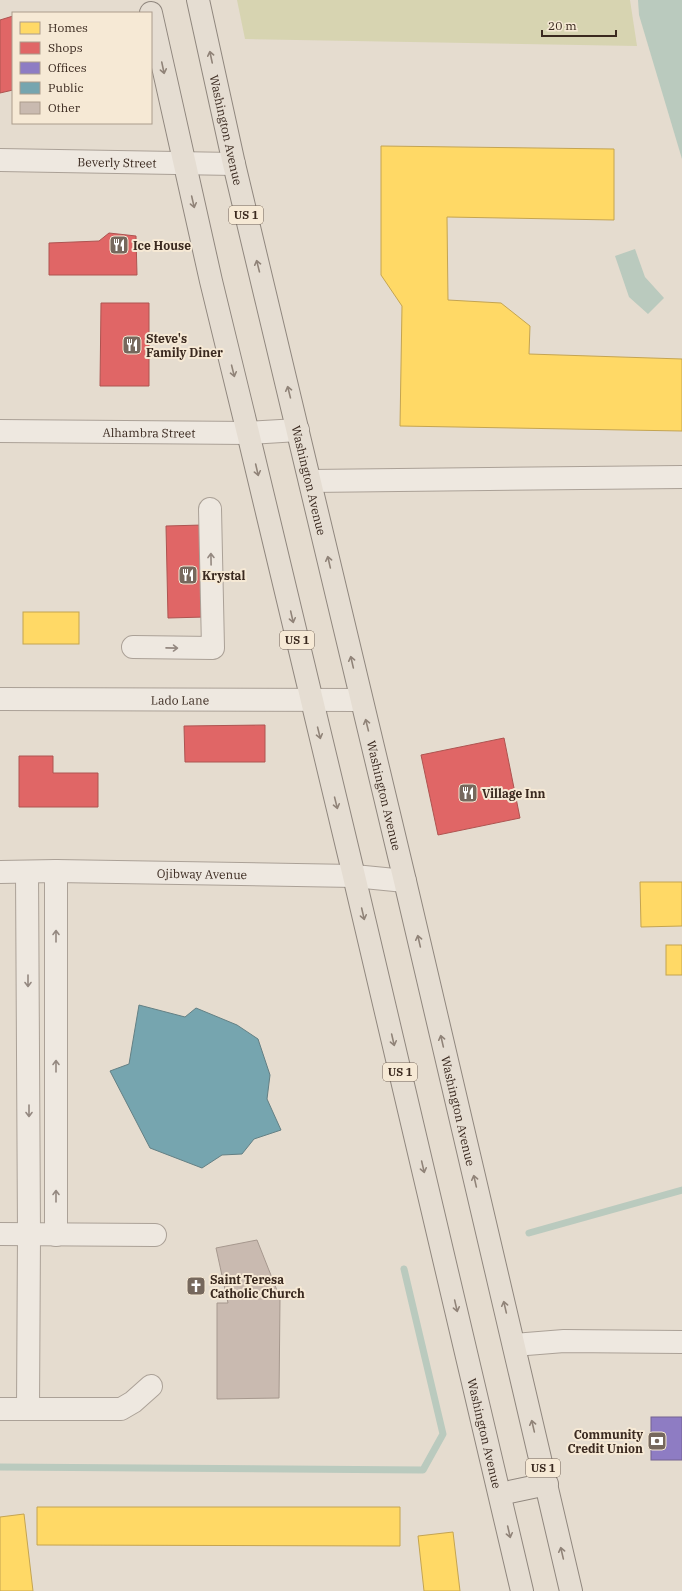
<svg xmlns="http://www.w3.org/2000/svg" width="682" height="1591" viewBox="0 0 682 1591" font-family="'IBM Plex Serif',serif">
  <style>
    .green { fill: #d7d4b1 }
    .water { fill: #bacabe }
    .homes { fill: #ffd966; stroke: #c4a451 }
    .shops { fill: #e06666; stroke: #ae5451 }
    .offices { fill: #8e7cc3; stroke: #756392 }
    .public { fill: #76a5af; stroke: #648084 }
    .lines { fill: none; stroke-linecap: round; stroke-linejoin: round }
    .stream { stroke: #bacabe; stroke-width: 7 }
    .building { fill: #c9bab0; stroke: #a6988e }
    .minor-casing { stroke: #aba197; stroke-width: 24 }
    .major-casing { stroke: #90877e; stroke-width: 24 }
    .minor { stroke: #eee8e0; stroke-width: 22 }
    .major { stroke: #e5ddd2; stroke-width: 22 }
    .oneway { stroke: #908378 }
    .oneway2 { stroke: #948880 }
    .labels { text-anchor: middle; dominant-baseline: central; stroke-width: 4; stroke-linejoin: round; paint-order: stroke }
    .shield { fill: #f6e9d5; stroke: #726356; stroke-width: 1 }
    .shield-label { font-size: 11px; font-weight: bold; fill: #3a291f }
    .street-label { font-size: 12px; fill: #3a291f; stroke: #f6e9d5 }
    .poi-label { font-size: 12px; font-weight: bold; fill: #3a291f; stroke: #f6e9d5; text-anchor: start }
  </style>
  <rect width="100%" height="100%" fill="#e5dccf"/>
  <polygon class="green" points="237,0 630,0 637,46 245,39"/>
  <g class="water">
    <polygon points="638,0 682,0 682,159 639,15"/>
    <polygon points="635,249 645,277 664,298 648,314 629,297 615,256"/>
  </g>
  <g class="homes">
    <polygon points="381,146 614,149 614,220 447,217 448,300 501,303 530,326 529,354 682,359 682,431 400,426 402,306 381,275"/>
    <rect x="23" y="612" width="56" height="32"/>
    <polygon points="640,882 682,882 682,926 641,927"/>
    <rect x="666" y="945" width="16" height="30"/>
    <polygon points="37,1507 400,1507 400,1546 37,1545"/>
    <polygon points="24,1514 33,1591 0,1591 0,1517"/>
    <polygon points="453,1532 460,1591 424,1591 418,1536"/>
  </g>
  <g class="shops">
    <polygon points="13,16 13,90 0,93 0,20"/>
    <polygon points="109,233 136,236 137,275 49,275 49,243 99,241"/>
    <polygon points="101,303 149,303 149,386 100,386"/>
    <polygon points="203,525 205,617 168,618 166,526"/>
    <polygon points="265,725 265,762 185,762 184,726"/>
    <polygon points="504,738 520,818 438,835 421,755"/>
    <polygon points="19,756 53,756 53,773 98,773 98,807 19,807"/>
  </g>
  <rect class="offices" x="651" y="1417" width="31" height="43"/>
  <polygon class="public" points="139,1005 185,1017 196,1008 237,1025 258,1039 270,1075 267,1099 281,1130 254,1139 242,1154 222,1155 202,1168 150,1148 110,1071 129,1064"/>
  <g class="lines">
    <g class="stream">
      <polyline points="529,1233 682,1190"/>
      <polyline points="0,1467 423,1470 443,1434 404,1269"/>
    </g>
  </g>
  <polygon class="building" points="257,1240 280,1298 279,1398 217,1399 217,1303 228,1303 216,1248"/>
  <g class="lines">
    <defs>
      <g id="minor">
        <path id="s1" d="M0,160L234,164"/>
        <path id="s2" d="M0,431L248,433L298,430"/>
        <polyline points="310,481 682,477"/>
        <polyline points="133,647 213,648 210,509"/>
        <path id="s3" d="M0,699L361,700"/>
        <polyline points="56,871 56,1235"/>
        <path id="s4" d="M0,872L56,871L354,876L405,881"/>
        <polyline points="27,872 29,1234 28,1409"/>
        <polyline points="0,1234 155,1235"/>
        <polyline points="514,1345 564,1341 682,1342"/>
        <polyline points="0,1409 121,1409 133,1402 151,1386"/>
      </g>
      <g id="major">
        <path id="s5" d="M198,0L234,164L405,881L571,1591"/>
        <path id="s6" d="M151,13L211,281L248,433L354,876L522,1591"/>
        <polyline points="500,1494 547,1484"/>
      </g>
    </defs>
    <use href="#minor" class="minor-casing"/>
    <use href="#major" class="major-casing"/>
    <use href="#minor" class="minor"/>
    <use href="#major" class="major"/>
  </g>
  <defs><path id="oneway-shaft" d="M-6 0H5M1.5-3L5.5 0L1.5 3" fill="none" stroke-width="1.6" stroke-linecap="round" stroke-linejoin="round"/></defs>
  <g class="oneway">
    <use href="#oneway-shaft" transform="translate(211 57) rotate(-102)"/>
    <use href="#oneway-shaft" transform="translate(163 68) rotate(78)"/>
    <use href="#oneway-shaft" transform="translate(193 202) rotate(77)"/>
    <use href="#oneway-shaft" transform="translate(258 266) rotate(-104)"/>
    <use href="#oneway-shaft" transform="translate(233 371) rotate(76)"/>
    <use href="#oneway-shaft" transform="translate(289 392) rotate(-104)"/>
    <use href="#oneway-shaft" transform="translate(257 470) rotate(77)"/>
    <use href="#oneway-shaft" transform="translate(329 562) rotate(-103)"/>
    <use href="#oneway-shaft" transform="translate(292 617) rotate(77)"/>
    <use href="#oneway-shaft" transform="translate(352 662) rotate(-103)"/>
    <use href="#oneway-shaft" transform="translate(367 725) rotate(-104)"/>
    <use href="#oneway-shaft" transform="translate(319 733) rotate(76)"/>
    <use href="#oneway-shaft" transform="translate(336 803) rotate(76)"/>
    <use href="#oneway-shaft" transform="translate(363 914) rotate(77)"/>
    <use href="#oneway-shaft" transform="translate(419 941) rotate(-103)"/>
    <use href="#oneway-shaft" transform="translate(393 1040) rotate(77)"/>
    <use href="#oneway-shaft" transform="translate(442 1041) rotate(-103)"/>
    <use href="#oneway-shaft" transform="translate(423 1167) rotate(77)"/>
    <use href="#oneway-shaft" transform="translate(475 1181) rotate(-103)"/>
    <use href="#oneway-shaft" transform="translate(456 1306) rotate(77)"/>
    <use href="#oneway-shaft" transform="translate(505 1307) rotate(-103)"/>
    <use href="#oneway-shaft" transform="translate(533 1426) rotate(-103)"/>
    <use href="#oneway-shaft" transform="translate(509 1532) rotate(77)"/>
    <use href="#oneway-shaft" transform="translate(562 1553) rotate(-103)"/>
  </g>
  <g class="oneway2">
    <use href="#oneway-shaft" transform="translate(211 559) rotate(-91)"/>
    <use href="#oneway-shaft" transform="translate(172 648) rotate(1)"/>
    <use href="#oneway-shaft" transform="translate(56 936) rotate(-90)"/>
    <use href="#oneway-shaft" transform="translate(28 981) rotate(90)"/>
    <use href="#oneway-shaft" transform="translate(56 1066) rotate(-90)"/>
    <use href="#oneway-shaft" transform="translate(29 1111) rotate(90)"/>
    <use href="#oneway-shaft" transform="translate(56 1196) rotate(-90)"/>
  </g>
  <defs>
    <symbol id="restaurant-square" viewBox="-11 -11 22 22"><rect x="-9" y="-9" width="18" height="18" rx="4" fill="#76685d" stroke="#f6e9d5"/><path d="M-5-6h1v4h1v-4h1v4h1v-4h1v5L-1.5 .5V6h-2V.5L-5-1ZM5-6V6H3V1.5H1.5Q1.5-4 5-6Z" fill="#fff"/></symbol>
    <symbol id="church-square" viewBox="-11 -11 22 22"><rect x="-9" y="-9" width="18" height="18" rx="4" fill="#76685d" stroke="#f6e9d5"/><path d="M-1.2-6h2.4v3.5h3.3v2.4h-3.3V6h-2.4V-.1h-3.3v-2.4h3.3Z" fill="#fff"/></symbol>
    <symbol id="bank-square" viewBox="-11 -11 22 22"><rect x="-9" y="-9" width="18" height="18" rx="4" fill="#76685d" stroke="#f6e9d5"/><path d="M-6-4H6V4H-6ZM0-2.3a2.3 2.3 0 1 0 0 4.6a2.3 2.3 0 1 0 0-4.6Z" fill="#fff"/></symbol>
  </defs>
  <g fill-rule="evenodd">
    <use href="#restaurant-square" x="108" y="234" width="22" height="22"/>
    <use href="#restaurant-square" x="121" y="334" width="22" height="22"/>
    <use href="#restaurant-square" x="177" y="564" width="22" height="22"/>
    <use href="#restaurant-square" x="457" y="782" width="22" height="22"/>
    <use href="#church-square" x="185" y="1275" width="22" height="22"/>
    <use href="#bank-square" x="646" y="1430" width="22" height="22"/>
  </g>
  <g class="labels">
    <g class="shield">
      <rect x="229" y="206" width="34" height="18" rx="3"/>
      <rect x="280" y="631" width="34" height="18" rx="3"/>
      <rect x="383" y="1063" width="34" height="18" rx="3"/>
      <rect x="526" y="1459" width="34" height="18" rx="3"/>
    </g>
    <g class="shield-label">
      <text x="246" y="215">US 1</text>
      <text x="297" y="640">US 1</text>
      <text x="400" y="1072">US 1</text>
      <text x="543" y="1468">US 1</text>
    </g>
    <g class="street-label">
      <text stroke="none"><textPath href="#s5" startOffset="133">Washington Avenue</textPath></text>
      <text stroke="none"><textPath href="#s1" startOffset="117">Beverly Street</textPath></text>
      <text stroke="none"><textPath href="#s2" startOffset="149">Alhambra Street</textPath></text>
      <text stroke="none"><textPath href="#s5" startOffset="493">Washington Avenue</textPath></text>
      <text stroke="none"><textPath href="#s3" startOffset="180">Lado Lane</textPath></text>
      <text stroke="none"><textPath href="#s5" startOffset="817">Washington Avenue</textPath></text>
      <text stroke="none"><textPath href="#s4" startOffset="202">Ojibway Avenue</textPath></text>
      <text stroke="none"><textPath href="#s5" startOffset="1141">Washington Avenue</textPath></text>
      <text stroke="none"><textPath href="#s6" startOffset="1459">Washington Avenue</textPath></text>
    </g>
    <g class="poi-label">
      <text x="133" y="245">Ice House</text>
      <text x="146" y="338">Steve's<tspan x="146" dy="14">Family Diner</tspan></text>
      <text x="202" y="575">Krystal</text>
      <text x="482" y="793">Village Inn</text>
      <text x="210" y="1279">Saint Teresa<tspan x="210" dy="14">Catholic Church</tspan></text>
      <text x="643" y="1434" text-anchor="end">Community<tspan x="643" dy="14">Credit Union</tspan></text>
    </g>
  </g>
  <rect x="12" y="12" width="140" height="112" fill="#f6e9d5" stroke="#ab9c8c"/>
  <rect x="20" y="22" width="20" height="12" fill="#ffd966" stroke="#ab9c8c"/>
  <text x="48" y="32" font-size="12" fill="#3a291f">Homes</text>
  <rect x="20" y="42" width="20" height="12" fill="#e06666" stroke="#ab9c8c"/>
  <text x="48" y="52" font-size="12" fill="#3a291f">Shops</text>
  <rect x="20" y="62" width="20" height="12" fill="#8e7cc3" stroke="#ab9c8c"/>
  <text x="48" y="72" font-size="12" fill="#3a291f">Offices</text>
  <rect x="20" y="82" width="20" height="12" fill="#76a5af" stroke="#ab9c8c"/>
  <text x="48" y="92" font-size="12" fill="#3a291f">Public</text>
  <rect x="20" y="102" width="20" height="12" fill="#c9bab0" stroke="#ab9c8c"/>
  <text x="48" y="112" font-size="12" fill="#3a291f">Other</text>
  <path d="M542 30v6h74v-6" fill="none" stroke="#3a291f" stroke-width="2"/>
  <text x="548" y="30" font-size="12" fill="#3a291f" stroke="#f6e9d5" stroke-width="3" paint-order="stroke">20 m</text>
</svg>
